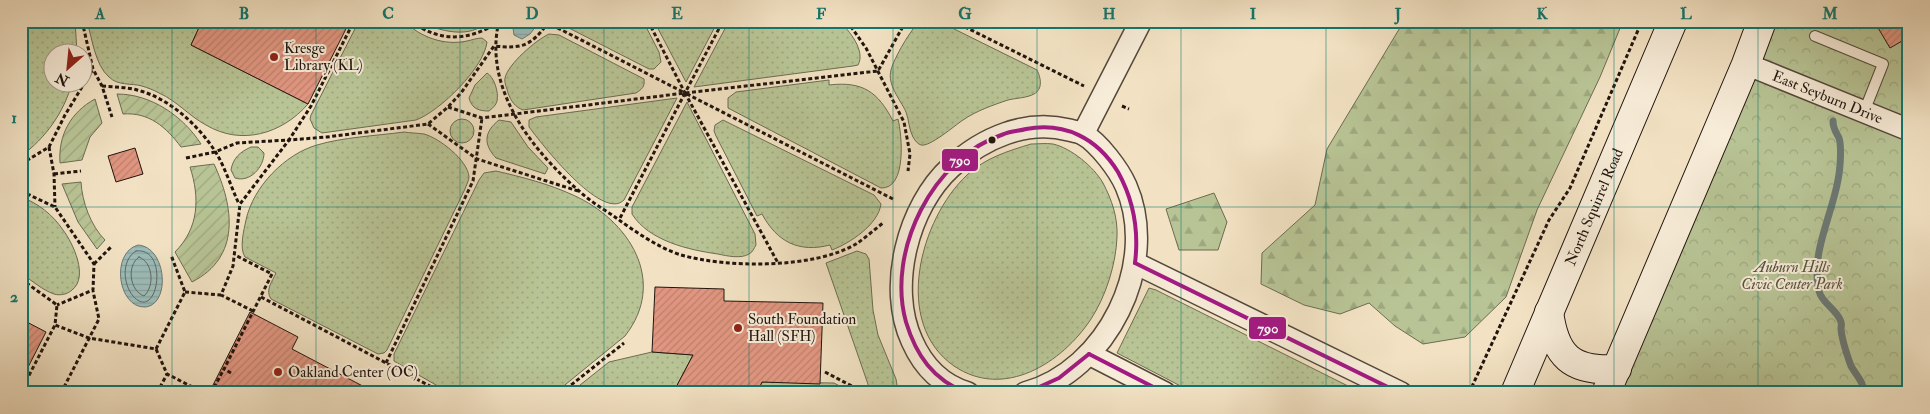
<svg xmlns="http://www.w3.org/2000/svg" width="1930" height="414" viewBox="0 0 1930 414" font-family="'IM FELL Double Pica',serif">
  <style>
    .grass { fill: url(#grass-dots); stroke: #6c6c52 }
    .forest { fill: url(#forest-firs); stroke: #6c6c52 }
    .park { fill: url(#park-crowns); stroke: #6c6c52 }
    .garden { fill: url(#garden-furrows); stroke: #6c6c52 }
    .water { fill: url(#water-rules); stroke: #6b7975 }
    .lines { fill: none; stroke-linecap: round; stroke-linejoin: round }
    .shore { stroke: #5e6864; stroke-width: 1 }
    .stream { stroke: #6b7975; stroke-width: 7 }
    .building { fill: url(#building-hatch); stroke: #21140e }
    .service-casing { stroke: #55483b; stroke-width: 12 }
    .minor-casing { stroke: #55483b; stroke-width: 24 }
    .secondary-casing { stroke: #21140e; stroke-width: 30 }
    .path { stroke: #21140e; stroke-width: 3; stroke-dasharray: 4 2.5; stroke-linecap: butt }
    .service { stroke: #f7ecd8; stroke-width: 10 }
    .minor { stroke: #f7ecd8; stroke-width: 21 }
    .secondary { stroke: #f7ecd8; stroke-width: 28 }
    .bus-1-casing { stroke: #f7ecd8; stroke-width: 8 }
    .bus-1 { stroke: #a31984; stroke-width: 4 }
    .grid { fill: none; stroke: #0f766e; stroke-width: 1; stroke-opacity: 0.55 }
    .poi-dot { fill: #8f2418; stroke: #f7ecd8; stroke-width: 2 }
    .bus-dot { fill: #21140e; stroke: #f7ecd8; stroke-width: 2 }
    .labels { text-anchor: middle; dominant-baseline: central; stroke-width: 4; stroke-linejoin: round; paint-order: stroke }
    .poi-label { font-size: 15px; fill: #21140e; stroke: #f7ecd8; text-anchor: start }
    .street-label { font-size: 15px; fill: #21140e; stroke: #f7ecd8 }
    .park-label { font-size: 15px; font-style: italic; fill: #56523d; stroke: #f7ecd8 }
    .line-badge { stroke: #f7ecd8; stroke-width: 2 }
    .badge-label { font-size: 14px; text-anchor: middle; font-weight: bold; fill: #fff }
    .neatline { fill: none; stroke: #0f766e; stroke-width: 2 }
    .grid-label { font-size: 16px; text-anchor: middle; font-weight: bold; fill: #0f766e }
  </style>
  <defs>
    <pattern id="grass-dots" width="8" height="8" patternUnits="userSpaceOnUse" patternTransform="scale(1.25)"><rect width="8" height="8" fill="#b8c495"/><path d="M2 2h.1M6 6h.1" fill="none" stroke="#9ea87f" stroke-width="1.8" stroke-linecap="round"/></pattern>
    <pattern id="forest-firs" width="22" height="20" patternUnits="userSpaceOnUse" patternTransform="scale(1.25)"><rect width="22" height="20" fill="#b8c495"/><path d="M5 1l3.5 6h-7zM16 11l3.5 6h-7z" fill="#9ea87f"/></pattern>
    <pattern id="park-crowns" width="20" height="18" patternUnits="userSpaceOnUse" patternTransform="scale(1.25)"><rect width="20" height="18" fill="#b8c495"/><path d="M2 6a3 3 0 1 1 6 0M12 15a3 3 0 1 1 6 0" fill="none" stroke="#9ea87f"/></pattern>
    <pattern id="garden-furrows" width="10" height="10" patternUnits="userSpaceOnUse" patternTransform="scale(1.25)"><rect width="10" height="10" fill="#b8c495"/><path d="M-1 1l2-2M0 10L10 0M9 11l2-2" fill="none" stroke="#9ea87f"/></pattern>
    <pattern id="water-rules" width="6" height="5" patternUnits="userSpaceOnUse" patternTransform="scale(1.25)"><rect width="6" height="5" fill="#9cbdb9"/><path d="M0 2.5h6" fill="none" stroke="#86a29e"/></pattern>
    <pattern id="building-hatch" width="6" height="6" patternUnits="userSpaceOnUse" patternTransform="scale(1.25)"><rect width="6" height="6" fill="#e09680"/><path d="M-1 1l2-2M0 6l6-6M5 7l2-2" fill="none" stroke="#c0806d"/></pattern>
  </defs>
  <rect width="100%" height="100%" fill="#f2e2c3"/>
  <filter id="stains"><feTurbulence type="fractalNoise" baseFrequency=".004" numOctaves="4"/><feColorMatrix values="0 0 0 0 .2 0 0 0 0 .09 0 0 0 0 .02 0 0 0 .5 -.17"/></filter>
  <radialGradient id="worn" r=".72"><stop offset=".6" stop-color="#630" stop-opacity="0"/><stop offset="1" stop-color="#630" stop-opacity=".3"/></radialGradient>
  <g class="grass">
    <path d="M21,21H75L77,52H52V82L72,83C64,112 46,138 21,156Z"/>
    <path d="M87,21H202L191,45L308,104C282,134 241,146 206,125C189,116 177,101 159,93C154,90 148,88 142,86C131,83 118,86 109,77C95,65 92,38 87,21Z"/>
    <path d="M359,21H404C420,37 444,46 467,41C472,40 477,38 482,38L487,42C484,68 440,111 416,120L322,133L314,128L310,119L311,115Z"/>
    <path d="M419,21H487C472,40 437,31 419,21Z"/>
    <polygon points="560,21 643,21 659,52 661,62 654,69 649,69 565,26"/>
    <polygon points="654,21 718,21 686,82"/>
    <path d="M729,21H839C849,30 866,51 858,65L853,66L694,87Z"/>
    <path d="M920,21H938L1037,70C1041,78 1043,89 1034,94C1027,98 1016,98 1008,100C993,105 976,111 963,120C954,126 930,147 921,145C918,144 915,141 913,137C909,130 909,120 906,112C900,99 887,85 891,70C894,58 911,29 920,21Z"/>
    <path d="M549,34L559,35L644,79C645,87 642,89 636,93L523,110C515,107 511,101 508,93C507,88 504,83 505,78C508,64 536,40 549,34Z"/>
    <path d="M487,73C494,77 499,92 497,101C496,105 493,108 489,111C479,111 472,109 469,98L475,85Z"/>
    <path d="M829,80V85C863,81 878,92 893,121L898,119C902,135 907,189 881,188L728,108V98L736,92Z"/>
    <path d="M677,98L624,200C602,222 541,143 529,127V120L536,117Z"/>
    <path d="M687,102L755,234L756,245C754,248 753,252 749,254C741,259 727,256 718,254C689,250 649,241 632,214V207Z"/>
    <circle cx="462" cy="131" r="12"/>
    <path d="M499,120L511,122L528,147L548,168L545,174L496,158C483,144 484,132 499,120Z"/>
    <path d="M723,120L874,195L881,204C878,225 850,243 832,250L830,245C799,253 777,242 762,214L757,216L716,136L714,131L715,125Z"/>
    <path d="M404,132C410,133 417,133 424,134C439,138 468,160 469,177C469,180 466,186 465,189L387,350L384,353L378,354L271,299C265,290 272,282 276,273L245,257C239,248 244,230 246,220C253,187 285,154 317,145C344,137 375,136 404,132Z"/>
    <path d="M1031,144C1038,144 1046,143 1053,144C1071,148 1094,167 1103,183C1112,200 1118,218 1117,237C1116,264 1106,296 1091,319C1062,363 1004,400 954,366C892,323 920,219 967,175C985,158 1008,151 1031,144Z"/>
    <path d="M251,147H258L264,153C264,167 250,183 235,178L231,170C233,158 240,152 251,147Z"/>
    <path d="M496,171C522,177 549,184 573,195C629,220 668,281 625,336L555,393H450L394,361V354L479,180L484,173Z"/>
    <path d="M21,197C38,203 53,215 63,230C73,243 89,277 72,290C68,294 60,296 54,294C42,290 32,280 21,274Z"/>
    <polygon points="857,251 866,254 869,259 873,310 878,335 896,379 897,385 892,393 875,393 870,390 826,263"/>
    <polygon points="1149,288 1156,290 1362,393 1194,393 1117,353"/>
    <polygon points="652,352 693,355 673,393 570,393 609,362"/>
    <polygon points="762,382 834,383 853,393 757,393"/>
  </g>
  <g class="forest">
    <polygon points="1404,21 1508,21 1512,25 1516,21 1560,21 1562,25 1569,21 1623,21 1600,77 1537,210 1506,297 1465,337 1423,344 1395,326 1369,303 1340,314 1304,305 1261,284 1262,253 1315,205 1327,149"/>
    <polygon points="1214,193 1227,222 1218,250 1179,250 1166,209"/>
  </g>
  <polygon class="park" points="1767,21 1909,21 1909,393 1621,393 1634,362 1743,78"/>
  <g class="garden">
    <path d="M117,94C151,94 183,116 201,144L181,147C166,127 149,112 123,114Z"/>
    <path d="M95,99L102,123L90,137L82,160L60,163C58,135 71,112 95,99Z"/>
    <path d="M214,164C234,207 241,257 192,282L175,252C199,228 200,198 190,167Z"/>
    <path d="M81,182C82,202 91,226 105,240L97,249L78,222L62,184Z"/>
  </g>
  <g class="water">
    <polygon points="512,21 540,21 530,34 522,39 514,35"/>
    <path d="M138,245C167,247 171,305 145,307C118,308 110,253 138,245Z"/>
  </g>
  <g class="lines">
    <g class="shore">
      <path d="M136,251C170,246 158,324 133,296C123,284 121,260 136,251Z"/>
      <path d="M139,257C153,262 155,286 144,296C130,291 126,266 139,257Z"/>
    </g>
    <path class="stream" d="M1833,121C1833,129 1836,132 1839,138C1842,147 1840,170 1838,180C1832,215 1810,255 1819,291C1822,304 1837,309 1841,322C1842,326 1841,325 1841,329C1842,341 1847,355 1851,366C1856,375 1864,382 1864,393"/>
  </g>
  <g class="building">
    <polygon points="202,21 350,21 308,104 191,45"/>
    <polygon points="1874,21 1909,21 1909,37 1890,48"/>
    <polygon points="135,148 143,174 116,182 108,156"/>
    <polygon points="655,287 724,289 724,301 823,303 820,384 762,382 757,393 673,393 693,355 652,352"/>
    <polygon points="250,312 298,337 292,349 376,393 209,393"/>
    <polygon points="21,319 46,332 21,381"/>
  </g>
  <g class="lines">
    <defs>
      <polyline id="service" points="1815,36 1883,64 1864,112"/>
      <g id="minor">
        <path id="s1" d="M1746,64L1909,130"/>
        <polyline points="1083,134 1141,21"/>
        <polyline points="1135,263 1401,393"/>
        <polyline points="1089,354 1165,393"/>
        <path d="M968,393C941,385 923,366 912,341C887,287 908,206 951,167C983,138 1026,119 1069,130C1073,131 1079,132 1083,134C1099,143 1119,170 1126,186C1160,264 1107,371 1025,393"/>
      </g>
      <g id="secondary">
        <path d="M1549,312C1555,356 1571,372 1617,369"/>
        <path id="s2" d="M1515,393L1673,21"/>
        <polyline points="1606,393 1746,64 1762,21"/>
      </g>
    </defs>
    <use href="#service" class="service-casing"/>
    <use href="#minor" class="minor-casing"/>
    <use href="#secondary" class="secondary-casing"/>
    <g class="path">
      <polyline points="82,21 93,69 102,86 112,117"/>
      <path d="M411,21C440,43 469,41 499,22"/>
      <path d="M499,21C483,88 531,149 579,191C590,201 603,209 615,217C634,231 659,248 681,255C727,268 814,269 856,244C865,238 874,230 883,223"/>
      <polyline points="648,21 685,93 723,21"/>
      <polyline points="847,21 866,48 904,122 910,154 908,171"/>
      <polyline points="953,21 1084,86"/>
      <path d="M102,86C114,87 126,87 137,90C169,98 197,124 215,151C225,167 231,187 239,204"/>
      <polyline points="1122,106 1129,109"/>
      <polyline points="448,107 482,118 685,93 619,220"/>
      <polyline points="428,124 477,159 578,191"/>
      <polyline points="49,147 54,174 55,207"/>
      <polyline points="186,158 215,152 237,143 289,140 311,106 354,21"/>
      <polyline points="21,164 49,147 65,115 93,69"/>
      <polyline points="54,174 81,171"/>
      <polyline points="21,191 55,207 94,264 93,290 57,305"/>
      <polyline points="893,199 685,93 878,71 906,21"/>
      <polyline points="94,264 112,246"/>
      <polyline points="21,279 57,305 55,325 89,338 156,349 167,374 204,393"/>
      <polyline points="185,292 221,295"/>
      <polyline points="261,297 443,393"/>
      <polyline points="21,308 24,309"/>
      <path d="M253,311L221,295L233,266L240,204L289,140L327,137L428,124L448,107L461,93L494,46C522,49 531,46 548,23L685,93L778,263"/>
      <polyline points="156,349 185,292 171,255"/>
      <polyline points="386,363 473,181 482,118"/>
      <polyline points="825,372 865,393"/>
      <polyline points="231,373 224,369 272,274 235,255"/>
      <polyline points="23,387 55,325"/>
      <polyline points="61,393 99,319 93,291"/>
      <polyline points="157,393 167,374"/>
      <polyline points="211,393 224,369"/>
      <polyline points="561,393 624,343"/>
      <polyline points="1469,393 1549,220 1570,188 1642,21"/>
    </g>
    <use href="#service" class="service"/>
    <use href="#minor" class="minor"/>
    <use href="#secondary" class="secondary"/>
    <defs>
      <g id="bus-1">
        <polyline points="1135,263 1400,393"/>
        <polyline points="1089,354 1165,393"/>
        <path d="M967,393C933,380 916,355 906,322C886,251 933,157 1004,134C1011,131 1019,131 1026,129C1065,122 1097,138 1118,172C1134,201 1139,231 1135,263"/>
        <polyline points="1026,393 1059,378 1089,354"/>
      </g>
    </defs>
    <use href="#bus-1" class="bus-1-casing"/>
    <use href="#bus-1" class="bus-1"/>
  </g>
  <path class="grid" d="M172,21V393M316,21V393M460,21V393M604,21V393M749,21V393M893,21V393M1037,21V393M1181,21V393M1326,21V393M1470,21V393M1614,21V393M1758,21V393M21,207H1909"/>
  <g class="poi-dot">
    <circle cx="274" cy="57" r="5"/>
    <circle cx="738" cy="328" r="5"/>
    <circle cx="278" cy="372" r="5"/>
  </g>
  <circle class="bus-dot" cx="992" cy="140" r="4.5"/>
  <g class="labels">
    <g class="poi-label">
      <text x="284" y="48">Kresge<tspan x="284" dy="17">Library (KL)</tspan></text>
      <text x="748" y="319">South Foundation<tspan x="748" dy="17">Hall (SFH)</tspan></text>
      <text x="288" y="372">Oakland Center (OC)</text>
    </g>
    <g class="street-label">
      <text stroke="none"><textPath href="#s1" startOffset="88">East Seyburn Drive</textPath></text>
      <text stroke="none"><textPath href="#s2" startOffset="202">North Squirrel Road</textPath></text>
    </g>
    <g class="park-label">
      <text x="1792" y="267">Auburn Hills<tspan x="1792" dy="17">Civic Center Park</tspan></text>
    </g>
  </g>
  <g class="line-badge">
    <rect x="941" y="148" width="38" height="24" rx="5" fill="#a31984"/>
    <rect x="1248" y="316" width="39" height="24" rx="5" fill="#a31984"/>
  </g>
  <g class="badge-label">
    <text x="960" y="165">790</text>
    <text x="1268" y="333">790</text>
  </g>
  <rect width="1930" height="414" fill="none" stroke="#f2e2c3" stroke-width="55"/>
  <g transform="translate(68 68) rotate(207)"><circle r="24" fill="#f7ecd8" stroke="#a19687"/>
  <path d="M0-4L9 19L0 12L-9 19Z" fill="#8f2418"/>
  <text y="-8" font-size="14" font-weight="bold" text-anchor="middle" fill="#21140e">N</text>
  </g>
  <rect x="28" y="28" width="1874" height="358" class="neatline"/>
  <g class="grid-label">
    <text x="100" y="19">A</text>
    <text x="244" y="19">B</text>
    <text x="388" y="19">C</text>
    <text x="532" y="19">D</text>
    <text x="677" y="19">E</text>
    <text x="821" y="19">F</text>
    <text x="965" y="19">G</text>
    <text x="1109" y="19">H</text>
    <text x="1253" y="19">I</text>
    <text x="1398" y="19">J</text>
    <text x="1542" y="19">K</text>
    <text x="1686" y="19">L</text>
    <text x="1830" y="19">M</text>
    <text x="14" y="123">1</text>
    <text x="14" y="302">2</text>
  </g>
  <rect width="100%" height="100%" filter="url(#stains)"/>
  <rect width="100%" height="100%" fill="url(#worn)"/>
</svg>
